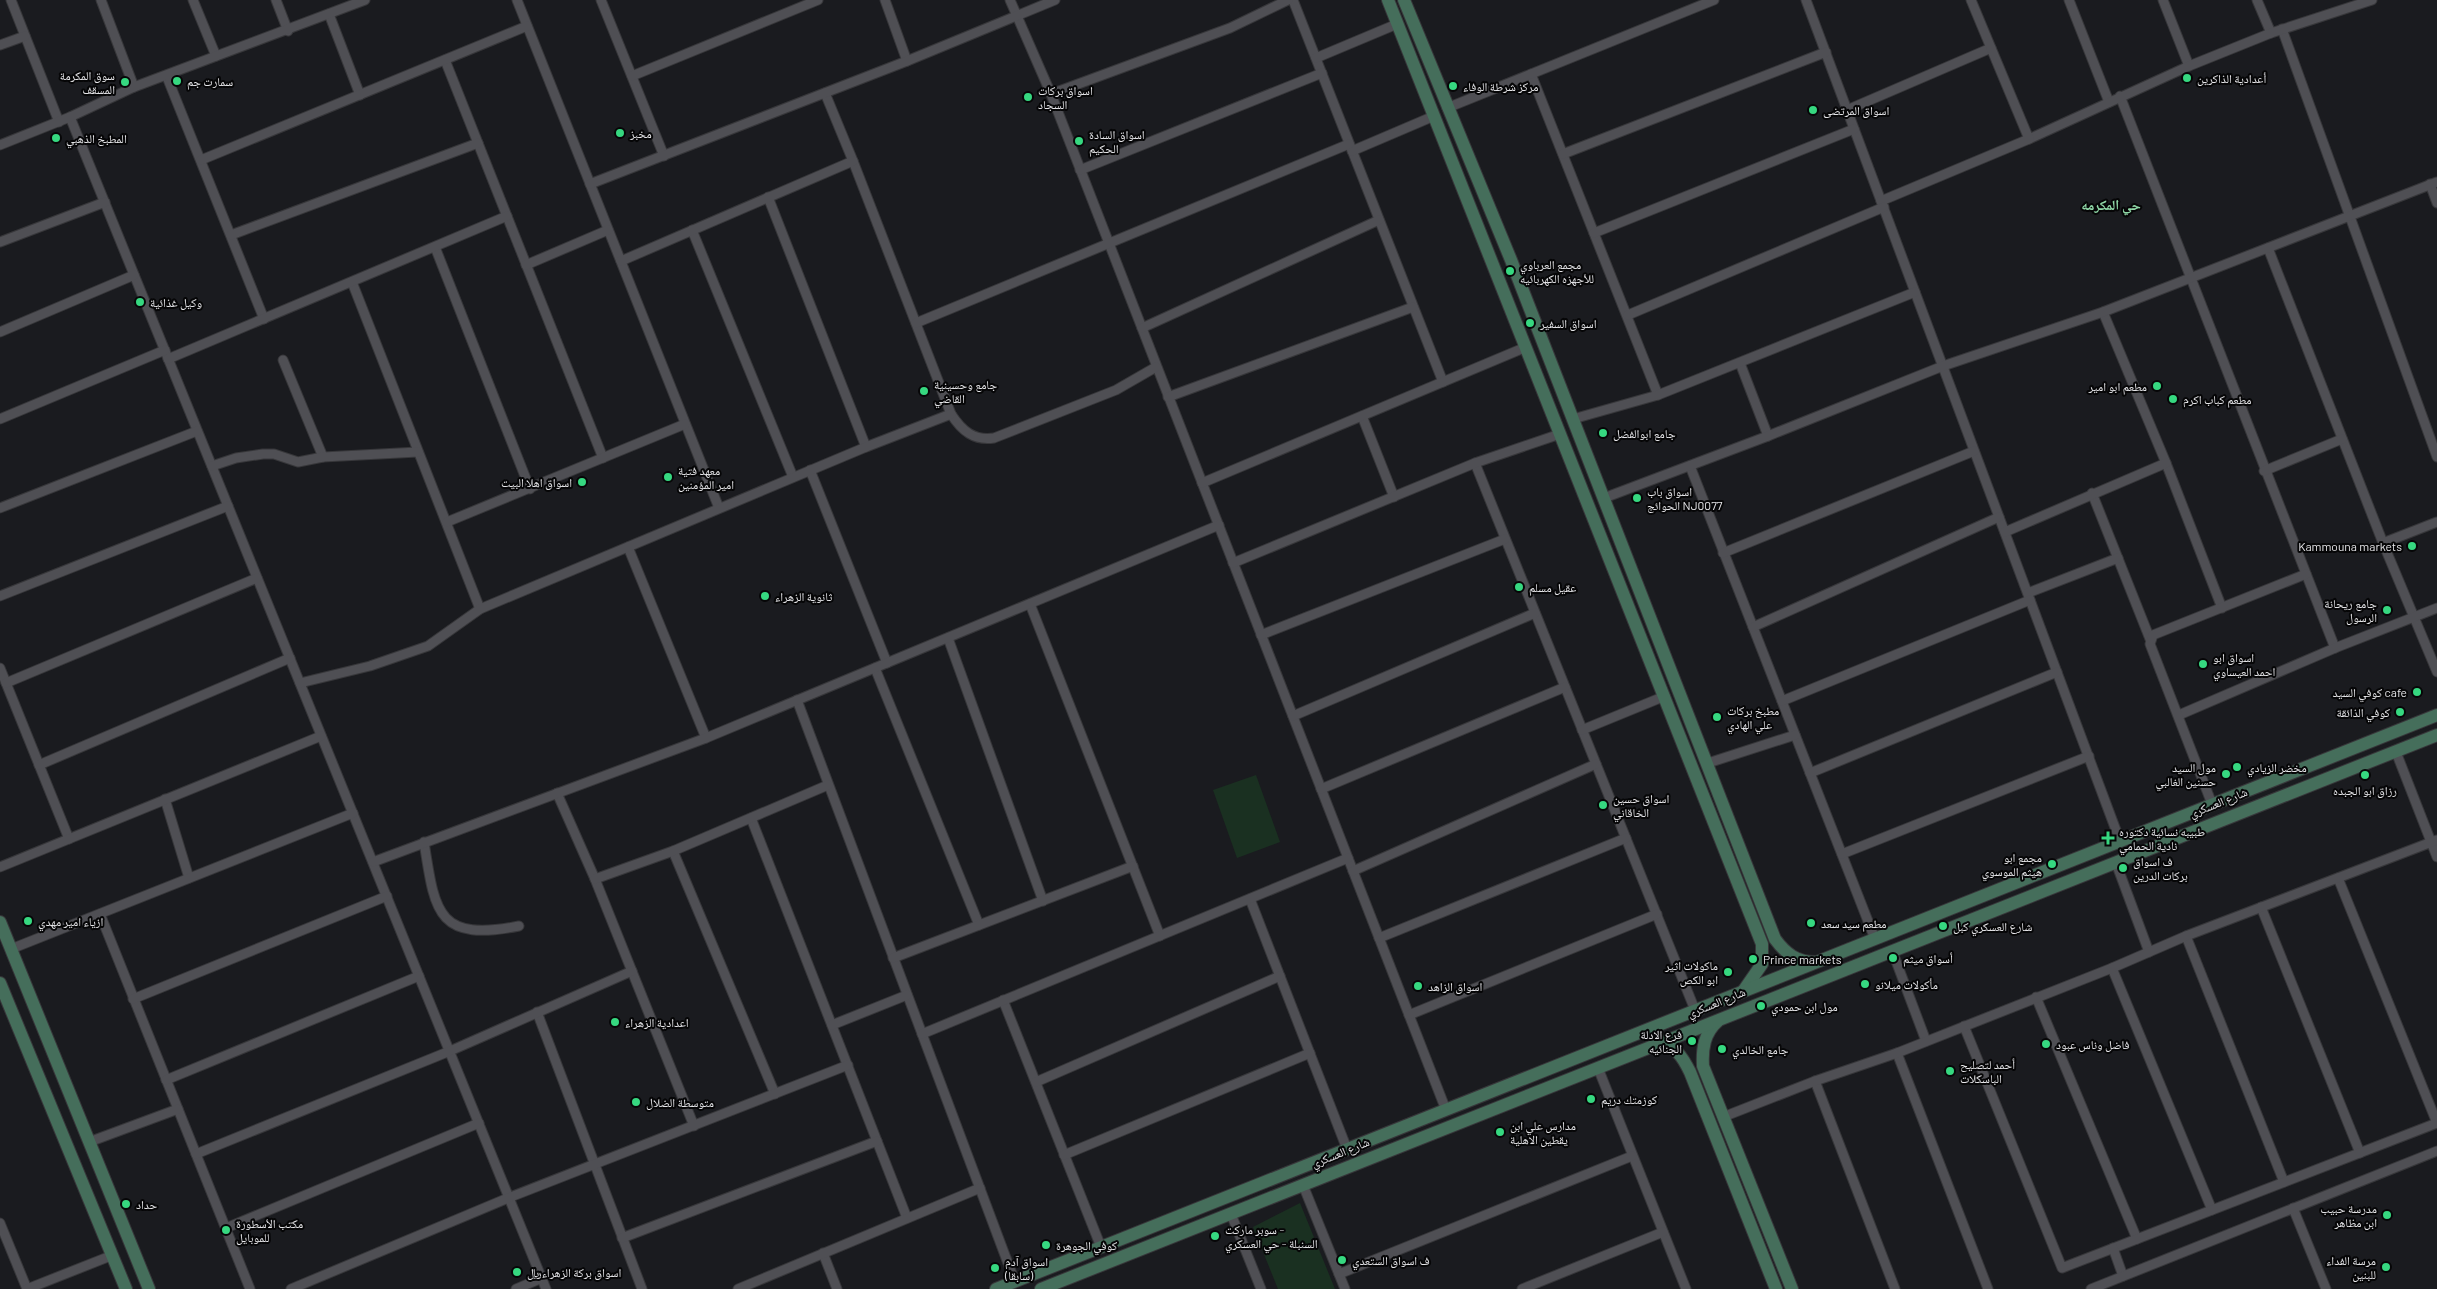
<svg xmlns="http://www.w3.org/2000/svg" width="2437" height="1289" viewBox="0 0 2437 1289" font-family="Barlow,'Noto Naskh Arabic',sans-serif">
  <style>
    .green { fill: #1a3021 }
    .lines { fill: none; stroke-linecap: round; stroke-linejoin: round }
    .street-casing { stroke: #37373a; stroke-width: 11 }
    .secondary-casing { stroke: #37373a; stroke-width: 14 }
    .street { stroke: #4f4f54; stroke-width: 9 }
    .secondary { stroke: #456e5b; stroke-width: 12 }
    .poi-dot { fill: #36d880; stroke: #060607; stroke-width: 2 }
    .labels { text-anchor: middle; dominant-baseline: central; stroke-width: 4; stroke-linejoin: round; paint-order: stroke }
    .poi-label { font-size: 12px; fill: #e6e6e9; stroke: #060607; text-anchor: start }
    .street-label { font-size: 12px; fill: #e6e6e9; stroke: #060607 }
    .neighbourhood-label { font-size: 14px; font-weight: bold; fill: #90d9a8; stroke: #060607 }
  </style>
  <rect width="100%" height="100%" fill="#1a1b1f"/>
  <g class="green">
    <polygon points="1256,775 1280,842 1237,858 1213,790"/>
    <polygon points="1300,1203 1335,1289 1278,1289 1253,1227"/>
  </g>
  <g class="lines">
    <defs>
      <g id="street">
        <polyline points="11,0 59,122"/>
        <polyline points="101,0 134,87"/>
        <polyline points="193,0 216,56"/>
        <polyline points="276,0 288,31"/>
        <polyline points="517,0 719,508"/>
        <polyline points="601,0 664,156"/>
        <polyline points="885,0 907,61"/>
        <polyline points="1010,0 1051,94 1446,1110"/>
        <polyline points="1293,0 1443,382"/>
        <polyline points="1806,0 2120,841"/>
        <polyline points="2069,0 2109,102"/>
        <polyline points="2163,0 2189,66"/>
        <polyline points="2257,0 2271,33"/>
        <polyline points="329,14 360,95"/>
        <polyline points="2282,29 2437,457"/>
        <polyline points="0,45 25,36"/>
        <polyline points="1316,58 1397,24"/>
        <polyline points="445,60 603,458"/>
        <polyline points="1531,74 1658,395"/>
        <polyline points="632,76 818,0"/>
        <polyline points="167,77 264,319"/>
        <path d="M825,93L853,161L951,414C962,431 974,441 994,438L1116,390L1156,367"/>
        <polyline points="1051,94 1230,28 1288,0"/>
        <path d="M2120,96C2193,279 2262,464 2335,648"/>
        <polyline points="1447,108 1714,0"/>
        <polyline points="1847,110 1991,48"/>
        <polyline points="70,117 546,1289"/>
        <polyline points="2029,139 2189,66 2271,33 2372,0"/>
        <polyline points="0,145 70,117 134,87 365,0"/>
        <polyline points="1352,151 1434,116"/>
        <polyline points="1563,154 1826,52"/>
        <polyline points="201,160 527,26"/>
        <polyline points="1080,170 1322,73"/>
        <polyline points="590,184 907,61 1055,0"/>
        <polyline points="2430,184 2437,203"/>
        <polyline points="768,197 866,447"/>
        <polyline points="1881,201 2029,139 1971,0"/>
        <polyline points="692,230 793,477"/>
        <polyline points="1594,233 1854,129"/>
        <polyline points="231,235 478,143"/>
        <polyline points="0,242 105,202"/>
        <polyline points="435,247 530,489"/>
        <polyline points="2268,248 2383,543 2437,672"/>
        <polyline points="621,261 853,161"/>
        <polyline points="526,265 608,230"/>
        <polyline points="352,282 480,609"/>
        <polyline points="2103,312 2166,463 2222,608"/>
        <polyline points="1628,315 1884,207"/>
        <polyline points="916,323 1349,144"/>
        <polyline points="1142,328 1379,220"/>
        <polyline points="0,332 134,275"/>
        <polyline points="168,359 507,216"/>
        <polyline points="283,360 323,457"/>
        <polyline points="1740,363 1768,436"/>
        <polyline points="1168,397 1413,307"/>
        <polyline points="1362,416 1394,497"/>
        <polyline points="0,419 165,350"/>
        <polyline points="1573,419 1658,395 1915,292"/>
        <polyline points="1475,463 1695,1010"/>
        <polyline points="212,466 236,458 263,454 274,454 298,462 323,457 418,452"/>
        <polyline points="1690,466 1875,939"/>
        <polyline points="810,470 887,663"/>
        <polyline points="2264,471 2342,439"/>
        <polyline points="1202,483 1526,347"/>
        <polyline points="2092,493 2150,639"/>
        <polyline points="1604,498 1768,436 1943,366 2103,312 2437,182"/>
        <polyline points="0,508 197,431"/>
        <polyline points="447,522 685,424"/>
        <polyline points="2005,532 2166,463"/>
        <polyline points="2383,543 2437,522"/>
        <polyline points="628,547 706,738"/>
        <polyline points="1723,553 1974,451"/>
        <polyline points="1233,563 1475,463 1560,434"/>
        <polyline points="2028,593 2118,558"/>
        <polyline points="0,596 228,506"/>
        <polyline points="1030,604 1160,936"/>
        <polyline points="1753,627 1999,517"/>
        <polyline points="1261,635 1505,539"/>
        <polyline points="948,638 1043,901"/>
        <polyline points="0,668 69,839"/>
        <polyline points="875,668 979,925"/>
        <polyline points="6,683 257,578"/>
        <polyline points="300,683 370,666 428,646 480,609 866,447 951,414"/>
        <polyline points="797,700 1015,1282"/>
        <polyline points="1782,701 2030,600"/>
        <polyline points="2179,715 2335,648 2437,608"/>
        <polyline points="1293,716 1535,613"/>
        <polyline points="1582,730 1665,696"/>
        <polyline points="2396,752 2437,857"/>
        <polyline points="1708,763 1795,735"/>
        <polyline points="39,765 290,658"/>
        <polyline points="1810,773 2057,672"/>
        <polyline points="1321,789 1565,687"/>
        <polyline points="557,793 595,879 694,1126"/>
        <polyline points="165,799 189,878"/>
        <polyline points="2212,804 2150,644 2153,635 2306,574"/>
        <polyline points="751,818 907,1218"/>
        <path d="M424,842C435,913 437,942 519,926"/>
        <polyline points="673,851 775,1094"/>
        <polyline points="1842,854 2089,756"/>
        <polyline points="373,862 706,738 1219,525"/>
        <polyline points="2116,863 2149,952"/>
        <polyline points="0,867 321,736"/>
        <polyline points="1353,871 1596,764"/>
        <polyline points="2338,878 2437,1123"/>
        <polyline points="595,879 673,851 828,785"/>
        <polyline points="1250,899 1347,1149"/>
        <polyline points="2261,907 2360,1153"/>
        <polyline points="100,914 250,1289"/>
        <polyline points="2186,936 2284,1182"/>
        <polyline points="1379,938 1626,838"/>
        <polyline points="11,949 353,813"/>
        <polyline points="1893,953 1926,1041"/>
        <polyline points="893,958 1133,866"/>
        <polyline points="2112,968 2212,1210"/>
        <polyline points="2036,997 2137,1239"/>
        <polyline points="133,999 387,896"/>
        <polyline points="1003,1000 1101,1247"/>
        <polyline points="537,1012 642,1289"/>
        <polyline points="1409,1015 1657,914"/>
        <polyline points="832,1025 907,995"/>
        <polyline points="1964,1026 2062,1268 2437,1123"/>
        <polyline points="922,1034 1348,858"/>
        <polyline points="1897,1053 1988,1289"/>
        <polyline points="1598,1068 1686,1289"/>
        <polyline points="166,1080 419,976"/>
        <polyline points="1815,1081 1895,1289"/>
        <polyline points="1036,1082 1280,976"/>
        <polyline points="1723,1117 1815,1081 1897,1053 2112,968 2186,936 2437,840"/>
        <polyline points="89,1142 178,1109"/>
        <polyline points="196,1154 450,1051 632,971"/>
        <polyline points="1064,1155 1310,1053"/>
        <polyline points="1303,1185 1345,1289"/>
        <polyline points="2293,1208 2326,1289"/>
        <polyline points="1231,1214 1261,1289"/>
        <polyline points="0,1223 27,1289"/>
        <polyline points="226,1228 479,1123"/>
        <polyline points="622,1238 877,1141"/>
        <polyline points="2113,1248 2123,1276"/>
        <polyline points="823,1253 837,1289"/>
        <polyline points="1339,1274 1632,1156"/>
        <polyline points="27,1289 113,1255"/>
        <polyline points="291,1289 508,1198 848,1065"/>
        <polyline points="516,1289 542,1278"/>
        <polyline points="738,1289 980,1188"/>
        <polyline points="1522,1289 1663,1232"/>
        <polyline points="2091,1289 2437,1151"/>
      </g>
      <g id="secondary">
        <polyline points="1388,0 1762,944 1762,964 1744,990"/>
        <path d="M1404,0L1511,260L1775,939C1786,954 1797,962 1815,962"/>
        <polyline points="0,922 149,1289"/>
        <polyline points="0,983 126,1289"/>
        <path d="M1718,1021C1704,1033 1702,1049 1703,1066L1792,1289"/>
        <path d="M1657,1046C1675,1043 1683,1058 1690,1072L1776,1289"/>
        <polyline points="996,1289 2437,715"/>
        <polyline points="1041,1289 2437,735"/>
      </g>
    </defs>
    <use href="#street" class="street-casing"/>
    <use href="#secondary" class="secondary-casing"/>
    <use href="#street" class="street"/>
    <use href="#secondary" class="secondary"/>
  </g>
  <g class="poi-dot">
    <circle cx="2187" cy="78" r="5"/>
    <circle cx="177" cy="81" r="5"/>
    <circle cx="125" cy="82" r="5"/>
    <circle cx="1453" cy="86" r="5"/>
    <circle cx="1028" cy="97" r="5"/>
    <circle cx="1813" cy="110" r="5"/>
    <circle cx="620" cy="133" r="5"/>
    <circle cx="56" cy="138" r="5"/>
    <circle cx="1079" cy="141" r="5"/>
    <circle cx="1510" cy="271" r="5"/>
    <circle cx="140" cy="302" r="5"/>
    <circle cx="1530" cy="323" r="5"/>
    <circle cx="2157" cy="386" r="5"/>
    <circle cx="924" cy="391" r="5"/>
    <circle cx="2173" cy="399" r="5"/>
    <circle cx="1603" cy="433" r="5"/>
    <circle cx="668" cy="477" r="5"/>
    <circle cx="582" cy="482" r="5"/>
    <circle cx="1637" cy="498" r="5"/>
    <circle cx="2412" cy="546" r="5"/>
    <circle cx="1519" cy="587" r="5"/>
    <circle cx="765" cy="596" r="5"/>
    <circle cx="2387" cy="610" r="5"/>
    <circle cx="2203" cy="664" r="5"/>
    <circle cx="2417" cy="692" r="5"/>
    <circle cx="2400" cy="712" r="5"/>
    <circle cx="1717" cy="717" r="5"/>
    <circle cx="2237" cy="767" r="5"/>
    <circle cx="2226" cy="774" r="5"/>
    <circle cx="2365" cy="775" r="5"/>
    <circle cx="1603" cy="805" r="5"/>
    <path d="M2105.5 830.5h5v5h5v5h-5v5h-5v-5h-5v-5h5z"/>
    <circle cx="2052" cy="864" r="5"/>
    <circle cx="2123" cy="868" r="5"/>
    <circle cx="28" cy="921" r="5"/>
    <circle cx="1811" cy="923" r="5"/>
    <circle cx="1943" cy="926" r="5"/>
    <circle cx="1893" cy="958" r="5"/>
    <circle cx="1753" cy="959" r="5"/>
    <circle cx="1728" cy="972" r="5"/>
    <circle cx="1865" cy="984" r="5"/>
    <circle cx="1418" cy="986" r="5"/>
    <circle cx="1761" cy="1006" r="5"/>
    <circle cx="615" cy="1022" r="5"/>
    <circle cx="1692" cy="1041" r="5"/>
    <circle cx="2046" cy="1044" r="5"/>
    <circle cx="1722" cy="1049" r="5"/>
    <circle cx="1950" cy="1071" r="5"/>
    <circle cx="1591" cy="1099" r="5"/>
    <circle cx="636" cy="1102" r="5"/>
    <circle cx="1500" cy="1132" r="5"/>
    <circle cx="126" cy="1204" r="5"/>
    <circle cx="2387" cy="1215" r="5"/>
    <circle cx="226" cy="1230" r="5"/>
    <circle cx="1215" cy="1236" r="5"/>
    <circle cx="1046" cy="1245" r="5"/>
    <circle cx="1342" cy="1260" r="5"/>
    <circle cx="2386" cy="1267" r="5"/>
    <circle cx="995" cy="1268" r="5"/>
    <circle cx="517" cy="1272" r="5"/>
  </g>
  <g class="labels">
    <g class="poi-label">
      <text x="115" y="75" text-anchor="end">سوق المكرمة<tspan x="115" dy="14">المسقف</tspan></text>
      <text x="2197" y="78">أعدادية الذاكرين</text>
      <text x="187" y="81">سمارت جم</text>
      <text x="1463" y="86">مركز شرطة الوفاء</text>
      <text x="1038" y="90">اسواق بركات<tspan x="1038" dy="14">السجاد</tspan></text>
      <text x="1823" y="110">اسواق المرتضى</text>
      <text x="630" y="133">مخبز</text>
      <text x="1089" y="134">اسواق السادة<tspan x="1089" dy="14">الحكيم</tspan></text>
      <text x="66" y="138">المطبخ الذهبي</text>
      <text x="1520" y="264">مجمع العرباوي<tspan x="1520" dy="14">للأجهزه الكهربائيه</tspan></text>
      <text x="150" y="302">وكيل غذائية</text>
      <text x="1540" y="323">اسواق السفير</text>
      <text x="934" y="384">جامع وحسينية<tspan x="934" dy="14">القاضي</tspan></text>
      <text x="2147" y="386" text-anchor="end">مطعم ابو امير</text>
      <text x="2183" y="399">مطعم كباب اكرم</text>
      <text x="1613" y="433">جامع ابوالفضل</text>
      <text x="678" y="470">معهد فتية<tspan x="678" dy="14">امير المؤمنين</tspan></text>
      <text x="572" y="482" text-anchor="end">اسواق اهلا البيت</text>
      <text x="1647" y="491">اسواق باب<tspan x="1647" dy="14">الحوائج NJ0077</tspan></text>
      <text x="2402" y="546" text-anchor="end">Kammouna markets</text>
      <text x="1529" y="587">عقيل مسلم</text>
      <text x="775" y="596">ثانوية الزهراء</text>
      <text x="2377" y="603" text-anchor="end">جامع ريحانة<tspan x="2377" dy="14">الرسول</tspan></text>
      <text x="2213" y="657">اسواق ابو<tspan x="2213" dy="14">احمد العيساوي</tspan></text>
      <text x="2407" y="692" text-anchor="end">كوفي السيد cafe</text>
      <text x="1727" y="710">مطبخ بركات<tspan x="1727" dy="14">علي الهادي</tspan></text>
      <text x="2390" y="712" text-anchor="end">كوفي الذائقة</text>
      <text x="2216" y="767" text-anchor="end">مول السيد<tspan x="2216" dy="14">حسنين الغالبي</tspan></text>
      <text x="2247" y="767">مخضر الزيادي</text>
      <text x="2365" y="790" text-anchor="middle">رزاق ابو الجبده</text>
      <text x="1613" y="798">اسواق حسين<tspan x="1613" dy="14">الخاقاني</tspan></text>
      <text x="2119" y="831">طبيبه نسائية دكتوره<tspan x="2119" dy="14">نادية الحمامي</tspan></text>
      <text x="2042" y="857" text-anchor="end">مجمع ابو<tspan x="2042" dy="14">هيثم الموسوي</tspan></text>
      <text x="2133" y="861">ف اسواق<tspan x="2133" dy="14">بركات الدرين</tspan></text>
      <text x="38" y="921">ازياء امير مهدي</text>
      <text x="1821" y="923">مطعم سيد سعد</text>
      <text x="1953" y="926">شارع العسكري كبل</text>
      <text x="1903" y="958">أسواق ميثم</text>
      <text x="1763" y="959">Prince markets</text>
      <text x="1718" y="965" text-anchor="end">ماكولات اثير<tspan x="1718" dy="14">ابو الكص</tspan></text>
      <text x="1875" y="984">مأكولات ميلانو</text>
      <text x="1428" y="986">اسواق الزاهد</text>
      <text x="1771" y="1006">مول ابن حمودي</text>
      <text x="625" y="1022">اعدادية الزهراء</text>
      <text x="1682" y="1034" text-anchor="end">فرع الادلة<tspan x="1682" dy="14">الجنائيه</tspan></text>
      <text x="2056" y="1044">فاضل وناس عبود</text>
      <text x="1732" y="1049">جامع الخالدي</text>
      <text x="1960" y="1064">أحمد لتصليح<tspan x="1960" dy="14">الباسكلات</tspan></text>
      <text x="1601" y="1099">كوزمتك دريم</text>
      <text x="646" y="1102">متوسطة الضلال</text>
      <text x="1510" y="1125">مدارس علي ابن<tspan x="1510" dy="14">يقطين الاهلية</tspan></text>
      <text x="136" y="1204">حداد</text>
      <text x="2377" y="1208" text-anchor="end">مدرسة حبيب<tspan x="2377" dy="14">ابن مظاهر</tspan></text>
      <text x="236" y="1223">مكتب الأسطورة<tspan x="236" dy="14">للموبايل</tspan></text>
      <text x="1225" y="1229">سوبر ماركت -<tspan x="1225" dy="14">السنبلة - حي العسكري</tspan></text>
      <text x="1056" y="1245">كوفي الجوهرة</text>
      <text x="1352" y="1260">ف اسواق الستعدي</text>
      <text x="2376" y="1260" text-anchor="end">مرسة الفداء<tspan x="2376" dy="14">للبنين</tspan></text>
      <text x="1005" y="1261">اسواق آدم<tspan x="1005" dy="14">(سابقا)</tspan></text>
      <text x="527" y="1272">اسواق بركة الزهراء﷼</text>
    </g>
    <g class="street-label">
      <text transform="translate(2218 802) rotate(-22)">شارع العسكري</text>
      <text transform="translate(1716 1002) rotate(-22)">شارع العسكري</text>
      <text transform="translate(1340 1152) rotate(-22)">شارع العسكري</text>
    </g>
    <g class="neighbourhood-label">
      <text x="2111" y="204">حي المكرمه</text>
    </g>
  </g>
</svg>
